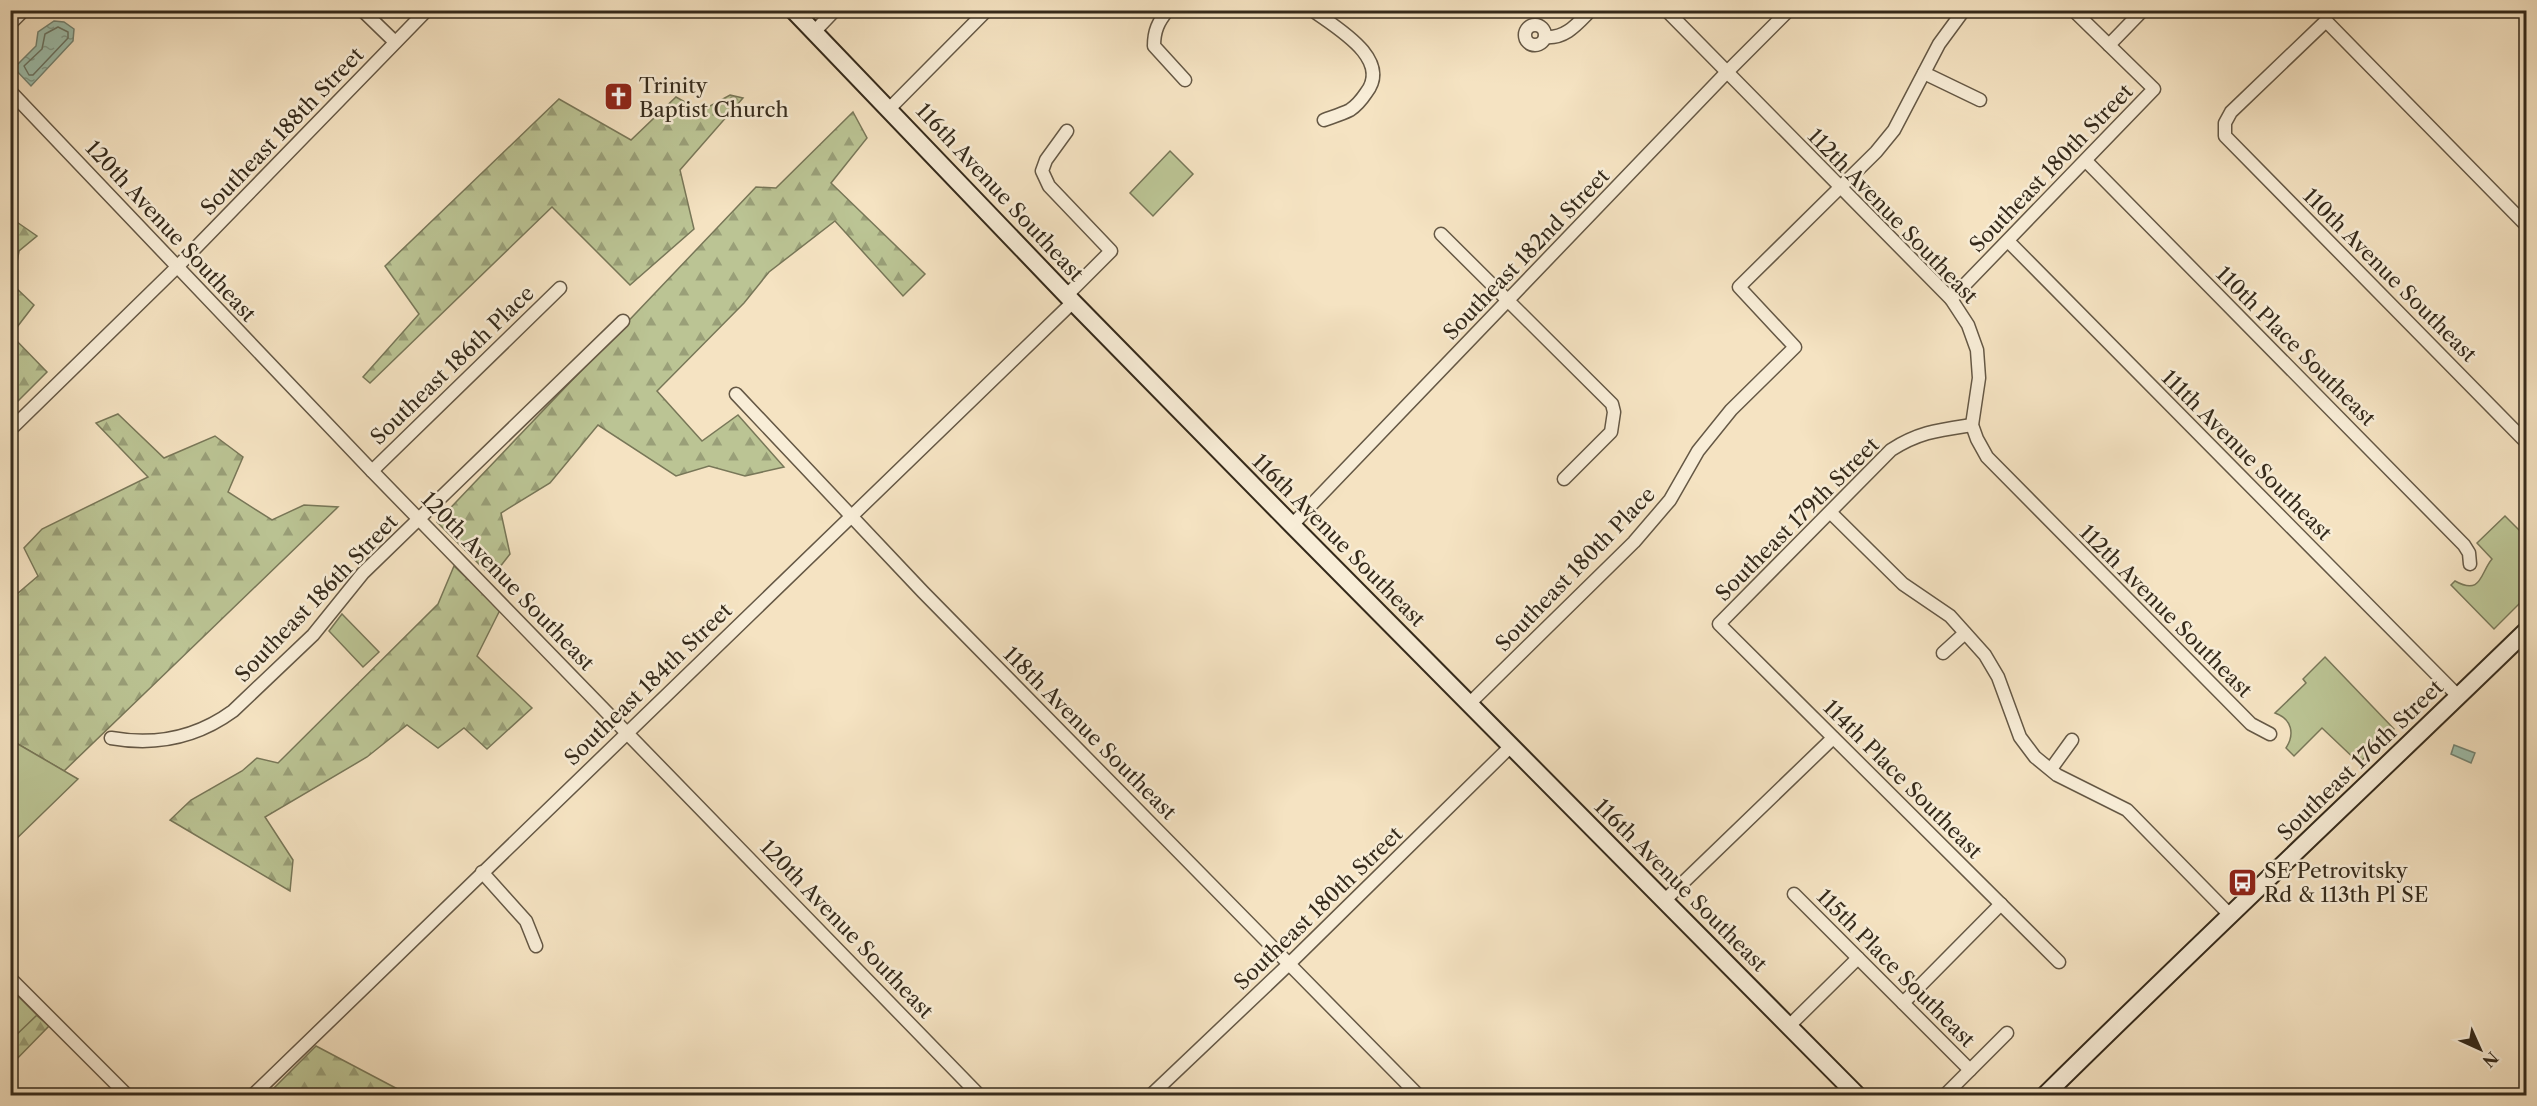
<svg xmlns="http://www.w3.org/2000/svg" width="2537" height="1106" viewBox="0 0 2537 1106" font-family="'Libre Caslon Text',serif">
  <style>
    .forest { fill: url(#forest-firs); stroke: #787758; stroke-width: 1.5 }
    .green { fill: #bbc494; stroke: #787758; stroke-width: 1.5 }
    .water { fill: url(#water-ripples); stroke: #738373; stroke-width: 1.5 }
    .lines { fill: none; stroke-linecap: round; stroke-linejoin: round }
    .shore { stroke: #697464; stroke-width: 1.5 }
    .street-casing { stroke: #655845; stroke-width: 15 }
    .secondary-casing { stroke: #352a1b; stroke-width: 20 }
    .street { stroke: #f8edd7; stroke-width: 12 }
    .secondary { stroke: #f8edd7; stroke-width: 16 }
    .labels { text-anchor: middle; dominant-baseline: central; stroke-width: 5; stroke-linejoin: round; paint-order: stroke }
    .poi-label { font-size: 21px; fill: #352a1b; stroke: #f8edd7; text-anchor: start }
    .street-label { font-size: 21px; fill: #352a1b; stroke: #f8edd7 }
  </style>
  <defs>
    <pattern id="forest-firs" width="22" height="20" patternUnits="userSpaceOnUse" patternTransform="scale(1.5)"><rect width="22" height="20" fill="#bbc494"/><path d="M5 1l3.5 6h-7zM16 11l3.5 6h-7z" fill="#999f78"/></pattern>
    <pattern id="water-ripples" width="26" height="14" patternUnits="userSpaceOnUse" patternTransform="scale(1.5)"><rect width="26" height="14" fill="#9dbfad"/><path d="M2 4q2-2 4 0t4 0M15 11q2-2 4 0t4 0" fill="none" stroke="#819b8c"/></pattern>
  </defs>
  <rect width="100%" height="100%" fill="#f5e3c2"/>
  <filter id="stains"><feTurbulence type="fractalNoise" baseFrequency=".00333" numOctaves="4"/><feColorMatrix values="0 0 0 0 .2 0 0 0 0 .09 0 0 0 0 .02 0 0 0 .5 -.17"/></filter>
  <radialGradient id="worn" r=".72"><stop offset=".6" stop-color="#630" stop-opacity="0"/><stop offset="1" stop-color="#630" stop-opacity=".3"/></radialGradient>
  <g class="forest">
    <polygon points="730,95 743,98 680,170 694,229 630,285 552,207 370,383 363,377 419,314 385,266 559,99 631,140 676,97 701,111"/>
    <polygon points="853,112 867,138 831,183 925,274 903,296 835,221 769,272 744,303 657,391 702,441 738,415 784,467 745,476 709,466 676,476 598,425 550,483 501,513 510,554 492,577 437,522 756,187 776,188"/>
    <polygon points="11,218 37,236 19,251 13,285 34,305 11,335"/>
    <polygon points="11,335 47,372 11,408 10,335"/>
    <polygon points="118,414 164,458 215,436 243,457 228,492 272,520 304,505 338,507 64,771 11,740 11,599 38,576 24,548 42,529 148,477 96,423"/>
    <polygon points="454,566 500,610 477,656 532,708 487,749 464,728 438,748 407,725 367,757 265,817 293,860 290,891 170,820 191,800 242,771 257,758 278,763 438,604"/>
    <polygon points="11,993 49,1026 11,1065"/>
    <polygon points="316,1046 409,1095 267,1095"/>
  </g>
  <g class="green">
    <polygon points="1170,151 1193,174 1153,216 1130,193"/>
    <path d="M2505,516L2526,537V541L2521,546L2526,552V597L2494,629L2451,585L2455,581C2482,596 2480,573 2492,559L2477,543Z"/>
    <polygon points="342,614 379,652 363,667 329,631"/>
    <path d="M2325,657L2394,729L2359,763L2322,728L2294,756L2286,748C2295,734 2292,719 2275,713L2306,683L2303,679Z"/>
    <polygon points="11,740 78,779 11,844"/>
    <polygon points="11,989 37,1015 11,1040"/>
  </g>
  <g class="water">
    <polygon points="54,21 64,22 74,29 73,41 31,86 14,68 36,46 38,32"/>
    <polygon points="2454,745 2475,753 2471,763 2451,754"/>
  </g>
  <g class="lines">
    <polygon class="shore" points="58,27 68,32 68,38 33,75 29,75 24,66 42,49 45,34"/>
    <defs>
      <g id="street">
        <polyline points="362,10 395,42"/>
        <path d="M1168,10C1158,22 1154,31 1154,46L1185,80"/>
        <path d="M1312,10C1335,27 1393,59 1366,93C1362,99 1356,106 1350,110C1342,114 1332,117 1324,120"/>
        <polyline points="1666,10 1951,299 1968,325 1977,350 1979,378 1972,425 1977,439 1987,457 2251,724 2270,734"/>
        <polyline points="10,24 24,10"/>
        <circle cx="1535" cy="35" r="10"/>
        <polyline points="814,32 835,10"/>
        <path d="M1545,37C1566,39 1578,23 1591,10"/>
        <polyline points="2109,45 2143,10"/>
        <polyline points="1924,73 1980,100"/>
        <polyline points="10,91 372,471 980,1096"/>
        <polyline points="889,109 987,10"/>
        <polyline points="2086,161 2464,545 2469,553 2470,564"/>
        <polyline points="2526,225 2326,21 2231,112 2225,123 2225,136 2526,442"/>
        <polyline points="1441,234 1612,404 1614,412 1611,432 1564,479"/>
        <polyline points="2008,241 2459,697"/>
        <polyline points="1067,295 1111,251 1049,186 1042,171 1046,160 1067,131"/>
        <polyline points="1951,299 2154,89 2073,10"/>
        <polyline points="736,394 923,592 1419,1096"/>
        <path d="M1972,425C1939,430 1919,432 1891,450L1719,624L2059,962"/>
        <polyline points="10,430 177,267 427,10"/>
        <polyline points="372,471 560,288"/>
        <polyline points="1831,513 1903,584 1950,616 1985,655 1998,677 2020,737 2035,757 2057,775 2127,810 2229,914"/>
        <polyline points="1292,525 1727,72 1789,10"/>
        <polyline points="1943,653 1965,633"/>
        <polyline points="1470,703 1634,542 1670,500 1698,451 1731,410 1795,347 1739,287 1876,152 1894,130 1939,44 1964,10"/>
        <path d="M111,738C156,746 196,738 233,711L313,635L363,573L623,321"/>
        <polyline points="2051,769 2072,740"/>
        <polyline points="482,872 526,921 536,946"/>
        <polyline points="1794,894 1970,1070"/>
        <polyline points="1665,900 1833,738"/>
        <polyline points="10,978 128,1096"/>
        <polyline points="1903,1003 2001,904"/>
        <polyline points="1789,1026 1858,958"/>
        <polyline points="252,1096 1073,302"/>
        <polyline points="1150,1096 1289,964 1511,746"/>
        <polyline points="1944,1096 2007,1033"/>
      </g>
      <g id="secondary">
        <polyline points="793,10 1073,302 1292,525 1858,1096"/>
        <path d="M2044,1096C2203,939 2366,786 2526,631"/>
      </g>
    </defs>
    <use href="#street" class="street-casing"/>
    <use href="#secondary" class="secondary-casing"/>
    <use href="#street" class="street"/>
    <use href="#secondary" class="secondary"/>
  </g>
  <defs>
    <symbol id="church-square" viewBox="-11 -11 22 22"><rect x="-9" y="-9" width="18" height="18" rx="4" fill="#8f2418" stroke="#f8edd7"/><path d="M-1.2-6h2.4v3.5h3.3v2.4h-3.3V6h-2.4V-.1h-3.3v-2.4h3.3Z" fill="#fff"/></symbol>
    <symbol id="bus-square" viewBox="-11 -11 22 22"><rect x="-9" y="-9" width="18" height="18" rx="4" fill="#8f2418" stroke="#f8edd7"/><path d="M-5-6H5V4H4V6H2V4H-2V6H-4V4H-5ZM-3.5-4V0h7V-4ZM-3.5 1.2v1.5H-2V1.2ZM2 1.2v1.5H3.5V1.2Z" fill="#fff"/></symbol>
  </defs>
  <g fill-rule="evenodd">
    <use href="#church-square" x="602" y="80" width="33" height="33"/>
    <use href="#bus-square" x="2226" y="866" width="33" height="33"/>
  </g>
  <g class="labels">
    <g class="poi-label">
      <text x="639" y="85">Trinity<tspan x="639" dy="24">Baptist Church</tspan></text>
      <text x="2264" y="870">SE Petrovitsky<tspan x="2264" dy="24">Rd &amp; 113th Pl SE</tspan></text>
    </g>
    <g class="street-label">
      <text transform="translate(282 131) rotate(-46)">Southeast 188th Street</text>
      <text transform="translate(2051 168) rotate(-46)">Southeast 180th Street</text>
      <text transform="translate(1000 192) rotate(47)">116th Avenue Southeast</text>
      <text transform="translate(1893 216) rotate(46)">112th Avenue Southeast</text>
      <text transform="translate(171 231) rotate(47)">120th Avenue Southeast</text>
      <text transform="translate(1526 254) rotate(-46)">Southeast 182nd Street</text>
      <text transform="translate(2390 275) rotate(45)">110th Avenue Southeast</text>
      <text transform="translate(2296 346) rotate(45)">110th Place Southeast</text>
      <text transform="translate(452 365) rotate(-44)">Southeast 186th Place</text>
      <text transform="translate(2247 455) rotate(45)">111th Avenue Southeast</text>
      <text transform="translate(1797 519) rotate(-45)">Southeast 179th Street</text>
      <text transform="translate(1339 540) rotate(45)">116th Avenue Southeast</text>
      <text transform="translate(1575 569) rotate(-46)">Southeast 180th Place</text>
      <text transform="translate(508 581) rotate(46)">120th Avenue Southeast</text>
      <text transform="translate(316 598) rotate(-46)">Southeast 186th Street</text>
      <text transform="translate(2166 611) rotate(45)">112th Avenue Southeast</text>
      <text transform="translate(648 684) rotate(-44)">Southeast 184th Street</text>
      <text transform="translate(1090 733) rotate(45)">118th Avenue Southeast</text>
      <text transform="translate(2360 760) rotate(-44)">Southeast 176th Street</text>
      <text transform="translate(1903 779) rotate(45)">114th Place Southeast</text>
      <text transform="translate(1681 885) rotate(45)">116th Avenue Southeast</text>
      <text transform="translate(1318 908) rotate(-44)">Southeast 180th Street</text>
      <text transform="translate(847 929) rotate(46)">120th Avenue Southeast</text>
      <text transform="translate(1896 968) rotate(45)">115th Place Southeast</text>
    </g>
  </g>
  <rect width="2537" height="1106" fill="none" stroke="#f5e3c2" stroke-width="36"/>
  <rect x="12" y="12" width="2513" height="1082" fill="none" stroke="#352a1b" stroke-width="3"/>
  <rect x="18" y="18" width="2501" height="1070" fill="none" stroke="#352a1b" stroke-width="1.5"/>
  <g transform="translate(2480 1049) rotate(135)" stroke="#f8edd7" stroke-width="4.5" paint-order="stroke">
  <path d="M0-4.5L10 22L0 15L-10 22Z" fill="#352a1b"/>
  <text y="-9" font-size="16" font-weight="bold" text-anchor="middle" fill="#352a1b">N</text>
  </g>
  <rect width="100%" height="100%" filter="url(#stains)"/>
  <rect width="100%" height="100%" fill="url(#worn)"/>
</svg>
